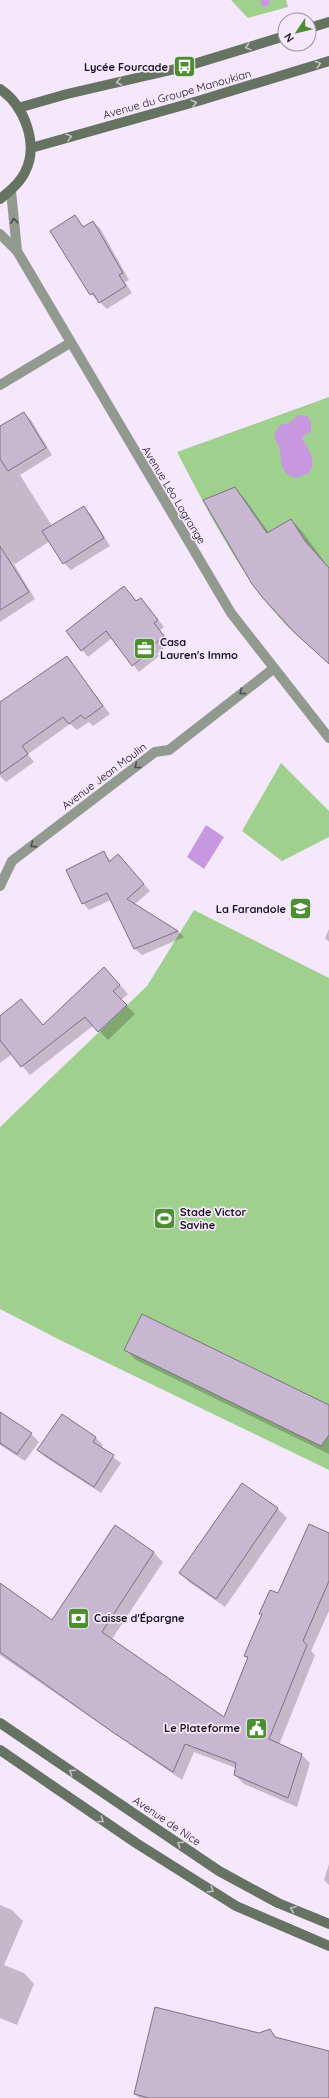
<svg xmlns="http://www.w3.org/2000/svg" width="329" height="2098" viewBox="0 0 329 2098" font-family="Quicksand,sans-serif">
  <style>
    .green { fill: #a0d08e }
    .water { fill: #c798df }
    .shadow { fill: #0003 }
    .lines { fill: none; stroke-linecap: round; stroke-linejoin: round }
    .stream { stroke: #c798df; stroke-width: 9 }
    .building { fill: #c8b7d1; stroke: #7f6f87 }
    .minor { stroke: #92998f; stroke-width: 10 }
    .tertiary { stroke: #92998f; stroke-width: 10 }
    .secondary { stroke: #667262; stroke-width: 10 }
    .oneway { stroke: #c3bec6 }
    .oneway2 { stroke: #4f4f50 }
    .labels { text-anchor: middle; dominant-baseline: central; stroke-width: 3.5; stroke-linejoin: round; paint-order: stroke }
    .poi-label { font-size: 11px; font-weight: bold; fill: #19131d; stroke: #f5e7fc; text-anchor: end }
    .street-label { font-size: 11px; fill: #19131d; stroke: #f5e7fc }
  </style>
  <rect width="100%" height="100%" fill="#f5e7fc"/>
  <g class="green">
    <polygon points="231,0 286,0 288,7 248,18"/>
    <path d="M329,397V659C261,621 213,520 177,452Z"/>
    <polygon points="281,763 329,811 329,837 282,861 242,831"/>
    <polygon points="194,910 329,978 329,1470 60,1340 0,1309 0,1127 147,986"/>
  </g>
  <g class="water">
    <path d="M298,415L307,416L311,421V432L302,437C308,449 318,461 309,473L297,478C279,475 282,461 279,447C278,443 275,440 274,435L280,425L289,423Z"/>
    <polygon points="206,825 224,837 204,869 187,857"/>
  </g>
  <g class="shadow">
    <polygon points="75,217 84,227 93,222 100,228 129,280 125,282 132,293 107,309 91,294"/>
    <polygon points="23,413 31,420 52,455 20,475 52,526 84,507 91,515 110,546 71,570 64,563 50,541 15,564 12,561 35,599 0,622 0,563 8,558 0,545 0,428"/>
    <polygon points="235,488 245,499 269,533 291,520 301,530 329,568 329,663"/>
    <polygon points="124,587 137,602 141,599 147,606 164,627 160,630 170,643 157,654 159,656 139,672 112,638 88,657 67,631"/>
    <polygon points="67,658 110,714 93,726 89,722 77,730 70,724 28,754 34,762 6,782 0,776 0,702"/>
    <polygon points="104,853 111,861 125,862 150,891 134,905 178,931 184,937 142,955 135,949 111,900 89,910 83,903"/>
    <polygon points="329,929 329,942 325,938"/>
    <polygon points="113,977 128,994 121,1000 135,1014 108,1040 94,1025 30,1075 12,1054 0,1063 0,1017 21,1000 44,1026"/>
    <polygon points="126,1350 329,1406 329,1454 136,1360"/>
    <polygon points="0,1413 31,1434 39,1442 25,1461 0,1445"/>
    <polygon points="62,1415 96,1438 103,1445 101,1448 121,1463 101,1493 45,1457 38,1450"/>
    <polygon points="242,1484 278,1509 287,1518 225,1607 189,1582 180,1573"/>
    <polygon points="115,1527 154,1553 163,1562 112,1639 224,1719 248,1659 245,1656 262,1616 260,1613 279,1595 329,1534 329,1611 311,1651 315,1655 279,1745 301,1754 310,1763 297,1807 244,1784 235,1775 236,1768 194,1752 182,1780 0,1655 0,1585 52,1621"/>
    <polygon points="329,1864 329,1885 324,1880"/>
    <polygon points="0,1905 12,1910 23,1921 4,1965 24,1973 34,1984 17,2025 0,2018"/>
    <polygon points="269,2030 278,2039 329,2052 329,2098 139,2098 135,2094"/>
  </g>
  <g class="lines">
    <polyline class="stream" points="265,0 265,2"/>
  </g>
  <g class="building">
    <polygon points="75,215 83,227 93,221 123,273 119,275 126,286 99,303 93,293 90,295 50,231"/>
    <polygon points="24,412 46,448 8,471 0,459 0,426"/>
    <polygon points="235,487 267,533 291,519 305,541 329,568 329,664 294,632 262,597 252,584 203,500"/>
    <polygon points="84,506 104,538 63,564 42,531"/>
    <polygon points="0,546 29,592 0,610"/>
    <polygon points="124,586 136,601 141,598 158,620 154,623 164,636 151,647 153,649 132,666 106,631 81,651 66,631"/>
    <polygon points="67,656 103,706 85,719 81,715 69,724 63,717 22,746 28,754 0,774 0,702"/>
    <polygon points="104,851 109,862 118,854 144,884 127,899 178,931 134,949 107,893 82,904 66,870"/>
    <polygon points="104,967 120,985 113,991 127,1005 98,1032 85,1017 21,1067 0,1040 0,1016 21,999 43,1025"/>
    <polygon points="142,1314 329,1405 329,1435 321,1446 124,1350"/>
    <polygon points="0,1412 32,1433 17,1454 0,1443"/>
    <polygon points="62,1414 96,1437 93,1442 114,1455 94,1487 37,1450"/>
    <polygon points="242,1483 278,1508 216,1599 179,1573"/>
    <polygon points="309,1524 329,1533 329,1581 303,1641 307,1645 269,1739 302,1754 288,1798 234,1775 236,1763 185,1744 173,1772 111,1731 0,1652 0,1583 52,1620 115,1525 154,1552 102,1632 224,1717 248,1657 244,1656 262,1614 259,1614 270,1590 278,1593"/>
    <polygon points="155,2007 259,2033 270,2029 275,2037 329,2051 329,2098 149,2098 134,2094"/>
  </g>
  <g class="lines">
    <g class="minor">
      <polyline points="0,385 70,343"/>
      <polyline points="0,886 12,861 155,752 169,750 273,669"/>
    </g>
    <g class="tertiary">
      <polyline points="11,191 17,251"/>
      <polyline points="0,234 17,251 231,613 329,738"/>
    </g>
    <g class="secondary">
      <polyline points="309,28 329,22"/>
      <path d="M0,89C25,106 39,145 25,172C20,183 9,192 0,199"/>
      <polyline points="18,108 67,94 184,67 285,36"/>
      <polyline points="31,148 198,101 329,61"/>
      <polyline points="0,1723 219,1871 278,1903 329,1924"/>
      <polyline points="0,1750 136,1843 236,1906 329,1946"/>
    </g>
  </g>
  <defs><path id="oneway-chevron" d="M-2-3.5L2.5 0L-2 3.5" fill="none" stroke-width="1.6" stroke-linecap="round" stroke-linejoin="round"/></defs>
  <g class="oneway">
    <use href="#oneway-chevron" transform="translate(248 47) rotate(162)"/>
    <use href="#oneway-chevron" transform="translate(318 64) rotate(-17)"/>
    <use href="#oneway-chevron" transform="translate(119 82) rotate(167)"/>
    <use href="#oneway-chevron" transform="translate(194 103) rotate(-16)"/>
    <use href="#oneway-chevron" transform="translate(69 137) rotate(-16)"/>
    <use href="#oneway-chevron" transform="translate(72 1772) rotate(-146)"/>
    <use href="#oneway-chevron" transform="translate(101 1820) rotate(34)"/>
    <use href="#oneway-chevron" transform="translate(180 1844) rotate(-146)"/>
    <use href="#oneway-chevron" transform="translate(211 1890) rotate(32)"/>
    <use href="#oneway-chevron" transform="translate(293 1909) rotate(-158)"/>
  </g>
  <g class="oneway2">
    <use href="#oneway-chevron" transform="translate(14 221) rotate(-96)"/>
    <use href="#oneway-chevron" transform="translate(242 692) rotate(143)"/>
    <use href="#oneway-chevron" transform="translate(137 766) rotate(142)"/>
    <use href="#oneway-chevron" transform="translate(33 845) rotate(144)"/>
  </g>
  <defs>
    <symbol id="bus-square" viewBox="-11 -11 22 22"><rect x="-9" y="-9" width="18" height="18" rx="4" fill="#4d8e30" stroke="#f5e7fc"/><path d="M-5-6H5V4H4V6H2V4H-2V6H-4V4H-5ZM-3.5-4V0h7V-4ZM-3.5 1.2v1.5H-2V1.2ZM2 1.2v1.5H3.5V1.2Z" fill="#fff"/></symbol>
    <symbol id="office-square" viewBox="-11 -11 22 22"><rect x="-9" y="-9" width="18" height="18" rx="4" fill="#4d8e30" stroke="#f5e7fc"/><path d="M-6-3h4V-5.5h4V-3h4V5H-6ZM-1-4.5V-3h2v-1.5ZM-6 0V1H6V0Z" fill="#fff"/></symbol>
    <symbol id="school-square" viewBox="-11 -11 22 22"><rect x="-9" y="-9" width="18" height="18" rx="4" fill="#4d8e30" stroke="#f5e7fc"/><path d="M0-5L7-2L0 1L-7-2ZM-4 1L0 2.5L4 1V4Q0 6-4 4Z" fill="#fff"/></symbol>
    <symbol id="stadium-square" viewBox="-11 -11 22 22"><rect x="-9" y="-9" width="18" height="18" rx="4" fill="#4d8e30" stroke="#f5e7fc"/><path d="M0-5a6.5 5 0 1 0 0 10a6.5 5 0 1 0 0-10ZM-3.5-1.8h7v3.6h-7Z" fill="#fff"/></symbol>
    <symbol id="bank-square" viewBox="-11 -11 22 22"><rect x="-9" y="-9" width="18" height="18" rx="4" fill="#4d8e30" stroke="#f5e7fc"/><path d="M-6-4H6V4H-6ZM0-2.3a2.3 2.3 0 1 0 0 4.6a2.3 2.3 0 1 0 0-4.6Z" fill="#fff"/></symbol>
    <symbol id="civic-square" viewBox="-11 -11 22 22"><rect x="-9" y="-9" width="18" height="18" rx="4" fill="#4d8e30" stroke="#f5e7fc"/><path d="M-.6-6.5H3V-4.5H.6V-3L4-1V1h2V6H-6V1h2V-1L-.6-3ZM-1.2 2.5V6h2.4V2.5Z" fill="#fff"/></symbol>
  </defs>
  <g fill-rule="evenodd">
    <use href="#bus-square" x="172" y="54" width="25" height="25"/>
    <use href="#office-square" x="132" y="636" width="25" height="25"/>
    <use href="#school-square" x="288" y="896" width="25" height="25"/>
    <use href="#stadium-square" x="152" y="1206" width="25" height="25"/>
    <use href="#bank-square" x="66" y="1606" width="25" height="25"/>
    <use href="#civic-square" x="244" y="1716" width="25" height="25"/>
  </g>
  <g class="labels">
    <g class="poi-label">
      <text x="168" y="67">Lycée Fourcade</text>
      <text x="160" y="642" text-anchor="start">Casa<tspan x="160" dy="13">Lauren's Immo</tspan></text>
      <text x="286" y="909">La Farandole</text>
      <text x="180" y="1212" text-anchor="start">Stade Victor<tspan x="180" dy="13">Savine</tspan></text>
      <text x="94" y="1618" text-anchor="start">Caisse d'Épargne</text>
      <text x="240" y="1728">Le Plateforme</text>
    </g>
    <g class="street-label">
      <text transform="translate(177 94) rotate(-16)">Avenue du Groupe Manoukian</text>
      <text transform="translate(174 495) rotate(59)">Avenue Léo Lagrange</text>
      <text transform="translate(104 776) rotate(-37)">Avenue Jean Moulin</text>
      <text transform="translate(167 1821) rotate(34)">Avenue de Nice</text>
    </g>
  </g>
  <g transform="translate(297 32) rotate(235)"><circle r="19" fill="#f5e7fc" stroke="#9d92a3"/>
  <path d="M0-3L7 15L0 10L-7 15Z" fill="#4d8e30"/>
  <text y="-6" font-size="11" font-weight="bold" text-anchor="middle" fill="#19131d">N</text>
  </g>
</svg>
